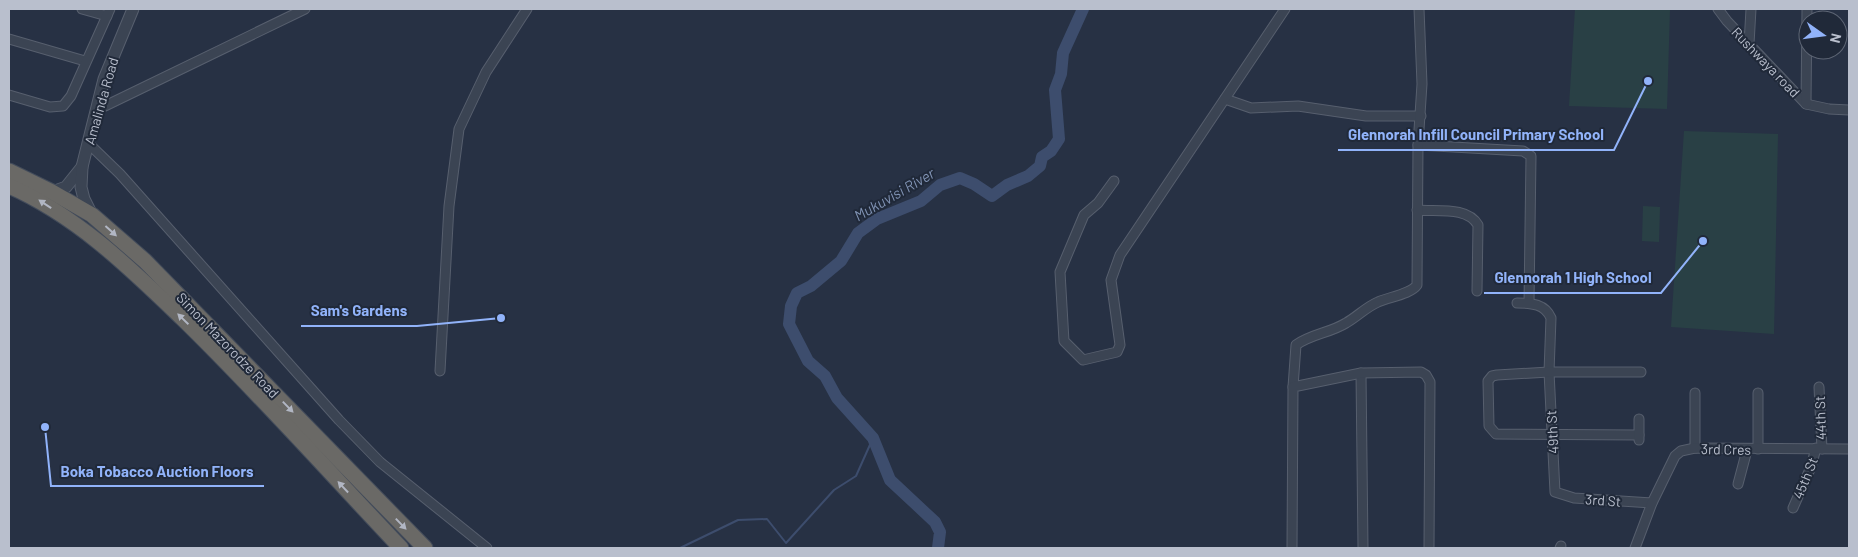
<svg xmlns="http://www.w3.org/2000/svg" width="1858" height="557" viewBox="0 0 1858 557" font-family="Barlow,sans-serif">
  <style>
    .green { fill: #294045 }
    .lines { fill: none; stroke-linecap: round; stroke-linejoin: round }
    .stream { stroke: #3d4d6d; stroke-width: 2 }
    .river { stroke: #3d4d6d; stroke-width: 12 }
    .minor-casing { stroke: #575f6e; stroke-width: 11 }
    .tertiary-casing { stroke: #575f6e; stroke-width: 13 }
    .trunk-casing { stroke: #434c5b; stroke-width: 17 }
    .minor { stroke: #3b4453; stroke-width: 9 }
    .tertiary { stroke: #3b4453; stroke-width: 11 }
    .trunk { stroke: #6a6966; stroke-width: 15 }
    .oneway { fill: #b1b6c3 }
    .labels { text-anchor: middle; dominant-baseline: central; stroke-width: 4; stroke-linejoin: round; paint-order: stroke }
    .street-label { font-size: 14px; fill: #b9bfcd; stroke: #202939 }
    .water-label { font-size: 15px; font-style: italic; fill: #8093b4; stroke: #202939 }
    .leader { fill: none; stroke: #91b3fa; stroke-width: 2 }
    .callout-dot { fill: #91b3fa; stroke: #202939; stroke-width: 2 }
    .callout-label { font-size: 15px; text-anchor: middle; font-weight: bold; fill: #91b3fa; stroke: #202939; stroke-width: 4; stroke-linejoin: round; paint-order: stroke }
  </style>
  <rect width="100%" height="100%" fill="#273144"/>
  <g class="green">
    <polygon points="1575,9 1670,9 1667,109 1569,106"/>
    <polygon points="1684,131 1778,134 1774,334 1671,327"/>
    <polygon points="1643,206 1660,207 1659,242 1642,241"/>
  </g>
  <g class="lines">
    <polyline class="stream" points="680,548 738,520 767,519 786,543 834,490 856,476 873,438"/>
    <polyline class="river" points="938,548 940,532 935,522 890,480 873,438 837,398 825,376 808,361 789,324 791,306 797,293 811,286 841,261 858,233 877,219 921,201 940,185 960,178 974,184 992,196 1007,185 1028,176 1040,166 1042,157 1051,151 1059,139 1055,90 1061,74 1063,53 1083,9"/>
    <defs>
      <g id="minor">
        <polyline points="82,9 107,16"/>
        <polyline points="1718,9 1727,21 1806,104 1829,109 1849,110"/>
        <polyline points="9,39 85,61"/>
        <polyline points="1749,44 1751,9"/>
        <polyline points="9,95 50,107 63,106 71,96 110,9"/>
        <polyline points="1225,99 1251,108 1298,106 1366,116 1421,116"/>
        <polyline points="1806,104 1807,9"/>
        <polyline points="97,106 105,106 305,9"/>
        <polyline points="89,144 120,174 339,420 380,462 487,548"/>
        <polyline points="1418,145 1523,151 1531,156 1529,303"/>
        <polyline points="1114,181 1098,203 1084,215 1060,272 1064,341 1083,360 1117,352 1120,345 1111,280 1120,255 1285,9"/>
        <path d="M1417,210C1437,212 1467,206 1478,225L1477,291"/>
        <path d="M1517,303C1532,303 1545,304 1551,318L1549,372L1555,492L1574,498L1652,503"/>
        <polyline points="440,371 449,206 459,129 486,72 527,9"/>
        <polyline points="1361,373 1363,548"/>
        <path d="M1293,387L1296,345C1311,334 1330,333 1346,323C1357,317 1366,307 1378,302C1389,297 1411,294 1417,285L1418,145L1422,84L1419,9"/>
        <polyline points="1819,387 1822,449"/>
        <polyline points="1639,435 1496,434 1489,426 1488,381 1492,376 1497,375 1549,372 1641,372"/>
        <polyline points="1639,440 1639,419"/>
        <polyline points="1695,448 1695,393"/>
        <polyline points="1758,449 1758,393"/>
        <polyline points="1738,484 1747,450"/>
        <polyline points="1793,508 1811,467 1816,448"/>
        <polyline points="1292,548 1293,387 1361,373 1421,372 1426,375 1430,382 1429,548"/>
        <polyline points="1560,548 1561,546"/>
        <polyline points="1635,548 1652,503 1675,456 1681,451 1695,448 1849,449"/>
      </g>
      <g id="tertiary">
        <polyline points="52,192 66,187 82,167"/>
        <polyline points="92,215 84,199 81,187 82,167 104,79 133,9"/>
      </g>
      <g id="trunk">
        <polyline points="9,171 52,192 92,215 145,261 425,548"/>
        <path d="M9,186C77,216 129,267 182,318C258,392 328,471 401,548"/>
      </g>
    </defs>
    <use href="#minor" class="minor-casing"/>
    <use href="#tertiary" class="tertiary-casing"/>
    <use href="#trunk" class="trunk-casing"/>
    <use href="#minor" class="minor"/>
    <use href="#tertiary" class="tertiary"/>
    <use href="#trunk" class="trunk"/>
  </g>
  <defs><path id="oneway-solid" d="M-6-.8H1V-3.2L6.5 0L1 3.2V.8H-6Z" transform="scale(1.25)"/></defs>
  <g class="oneway">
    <use href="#oneway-solid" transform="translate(45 204) rotate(-146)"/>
    <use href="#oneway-solid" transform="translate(111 231) rotate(42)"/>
    <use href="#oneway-solid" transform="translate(183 319) rotate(-136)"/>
    <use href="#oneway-solid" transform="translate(288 407) rotate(46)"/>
    <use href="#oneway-solid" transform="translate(343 487) rotate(-133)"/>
    <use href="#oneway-solid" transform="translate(401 524) rotate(46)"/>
  </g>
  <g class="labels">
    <g class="street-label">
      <text transform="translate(1766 62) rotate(46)">Rushwaya road</text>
      <text transform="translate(101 101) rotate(-74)">Amalinda Road</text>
      <text transform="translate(228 345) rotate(46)">Simon Mazorodze Road</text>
      <text transform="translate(1820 418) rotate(-92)">44th St</text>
      <text transform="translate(1552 432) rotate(-93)">49th St</text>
      <text transform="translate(1726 449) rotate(1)">3rd Cres</text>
      <text transform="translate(1805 478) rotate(-68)">45th St</text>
      <text transform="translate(1603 500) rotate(4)">3rd St</text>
    </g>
    <g class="water-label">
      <text transform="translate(894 194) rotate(-30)">Mukuvisi River</text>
    </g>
  </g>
  <path class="leader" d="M1648 81L1614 150H1338M1703 241L1661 293H1484M501 318L417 326H301M45 427L51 486H264"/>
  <g class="callout-dot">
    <circle cx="1648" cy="81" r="5"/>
    <circle cx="1703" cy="241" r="5"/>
    <circle cx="501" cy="318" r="5"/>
    <circle cx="45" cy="427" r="5"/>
  </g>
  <g class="callout-label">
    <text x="1476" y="140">Glennorah Infill Council Primary School</text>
    <text x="1573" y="283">Glennorah 1 High School</text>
    <text x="359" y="316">Sam's Gardens</text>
    <text x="157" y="477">Boka Tobacco Auction Floors</text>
  </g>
  <rect width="1858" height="557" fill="none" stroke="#b9bfcd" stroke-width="20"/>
  <g transform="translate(1823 35) rotate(104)"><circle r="24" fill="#202939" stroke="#5d6574"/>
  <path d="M0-4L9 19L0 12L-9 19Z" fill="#91b3fa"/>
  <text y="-8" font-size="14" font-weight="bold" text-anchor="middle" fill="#b9bfcd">N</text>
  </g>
</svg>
